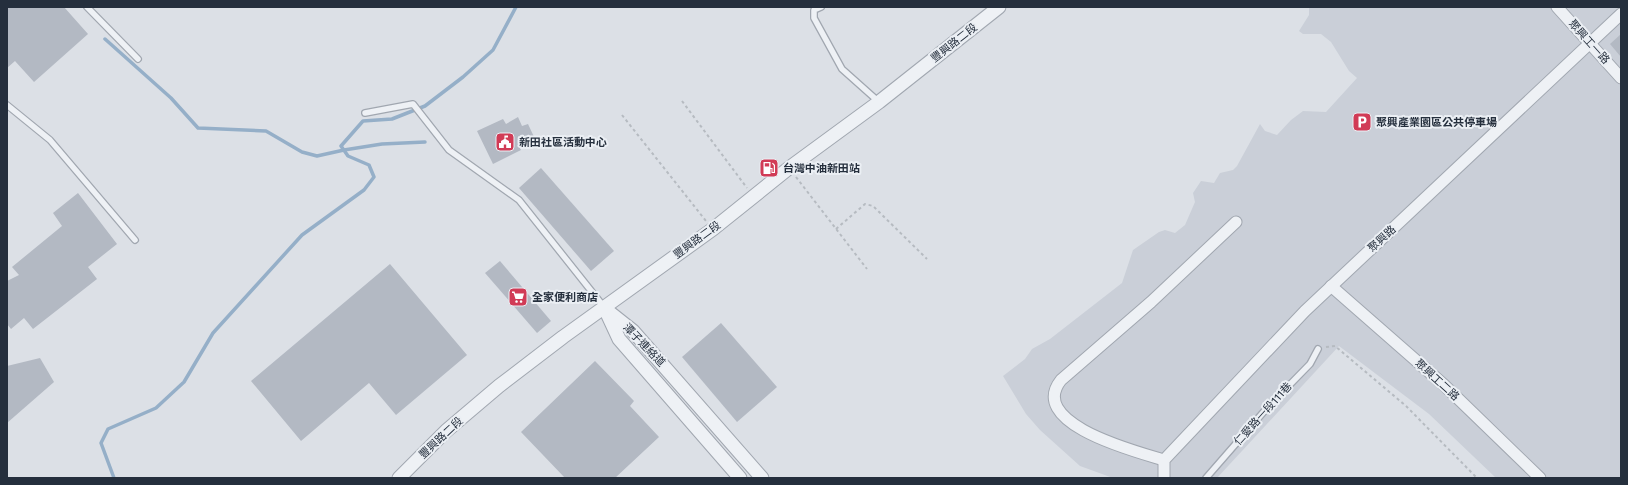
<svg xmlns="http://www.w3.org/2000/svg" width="1628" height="485" viewBox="0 0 1628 485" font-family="'Fira Sans','Noto Sans TC',sans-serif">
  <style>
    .built { fill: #cacfd8 }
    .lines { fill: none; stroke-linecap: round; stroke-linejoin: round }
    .stream { stroke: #95afc8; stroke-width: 3.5 }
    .building { fill: #b3b9c3 }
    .service-casing { stroke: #a1a7b0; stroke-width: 8 }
    .minor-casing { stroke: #a1a7b0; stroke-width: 13 }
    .tertiary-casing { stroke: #a1a7b0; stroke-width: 15 }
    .path { stroke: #b6bbc1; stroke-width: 2; stroke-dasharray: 3 3; stroke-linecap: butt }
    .service { stroke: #eef1f5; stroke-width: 5.5 }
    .minor { stroke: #eef1f5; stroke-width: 11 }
    .tertiary { stroke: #eef1f5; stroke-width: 13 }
    .labels { text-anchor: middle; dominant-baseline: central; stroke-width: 4; stroke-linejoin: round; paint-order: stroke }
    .street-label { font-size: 11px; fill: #252f3d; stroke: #ebeff4 }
    .poi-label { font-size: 11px; font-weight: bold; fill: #252f3d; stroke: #ebeff4; text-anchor: start }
  </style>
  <rect width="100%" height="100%" fill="#dce0e6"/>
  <polygon class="built" points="1309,7 1621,7 1621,478 1496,478 1429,414 1339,346 1217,478 1113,478 1080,466 1040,430 1026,414 1003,376 1025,359 1032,349 1050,339 1122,283 1133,250 1159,232 1165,230 1175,233 1185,225 1195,202 1193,193 1201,181 1214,183 1220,173 1233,170 1237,166 1260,124 1265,131 1277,135 1291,120 1303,111 1326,112 1357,78 1349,71 1331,42 1321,34 1303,34 1299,31 1309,15"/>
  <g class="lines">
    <g class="stream">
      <polyline points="105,39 171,98 198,128 266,131 302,152 317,156 344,150 382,144 425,142"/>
      <polyline points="114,478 101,443 108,429 156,408 184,382 213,333 302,235 364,190 374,177 369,165 348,156 341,146 363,121 392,119 425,106 463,77 493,50 516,7"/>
    </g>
  </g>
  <g class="building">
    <polygon points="7,7 64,7 88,34 34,82 15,61 7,68"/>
    <polygon points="1621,34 1621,57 1610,44"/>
    <polygon points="518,117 522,126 528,124 535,139 519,146 521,150 493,164 477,131 503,119 506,124"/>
    <polygon points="541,168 614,251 591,271 519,188"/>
    <polygon points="78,193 117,244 88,267 97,279 33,329 24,318 11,329 7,324 7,281 19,275 12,267 62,226 53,213"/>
    <polygon points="500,261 551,321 537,333 485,273"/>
    <polygon points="390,264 467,355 396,415 369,383 301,441 251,381"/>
    <polygon points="721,323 777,387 737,422 682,357"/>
    <polygon points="40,358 54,382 7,423 7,366"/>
    <polygon points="595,361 634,401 630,406 659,437 615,478 565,478 521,432"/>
  </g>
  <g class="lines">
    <defs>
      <g id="service">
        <polyline points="87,7 138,59"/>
        <polyline points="821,7 814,10 814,18 842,69 879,102"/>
        <polyline points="7,105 50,140 135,240"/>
        <polyline points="365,113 413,104 449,150 519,200 604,307"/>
        <polyline points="1206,478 1267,408 1310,364 1318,349"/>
      </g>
      <g id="minor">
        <polyline points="1557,7 1621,78"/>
        <polyline points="1331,286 1444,385 1540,478"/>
        <path d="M1164,460C1138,452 1026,424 1061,380L1151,302L1236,222"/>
        <polyline points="1164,478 1164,460 1305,311 1621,14"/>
      </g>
      <g id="tertiary">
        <polyline points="604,308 633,331 762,478"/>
        <polyline points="606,311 619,339 740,478"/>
        <polyline points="399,478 446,431 499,386 563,337 713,229 789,168 879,102 999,7"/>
      </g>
    </defs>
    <use href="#service" class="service-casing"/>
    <use href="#minor" class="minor-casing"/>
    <use href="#tertiary" class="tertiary-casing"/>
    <g class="path">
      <polyline points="682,101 747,188"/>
      <polyline points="622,115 706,221"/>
      <polyline points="796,177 867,269"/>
      <polyline points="836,229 865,204 873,206 927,259"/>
      <polyline points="1326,347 1335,346 1406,406 1477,478"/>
    </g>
    <use href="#service" class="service"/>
    <use href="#minor" class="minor"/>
    <use href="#tertiary" class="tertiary"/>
  </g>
  <defs>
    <symbol id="parking-square" viewBox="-11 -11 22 22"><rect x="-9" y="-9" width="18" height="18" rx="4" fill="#d13b56" stroke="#ebeff4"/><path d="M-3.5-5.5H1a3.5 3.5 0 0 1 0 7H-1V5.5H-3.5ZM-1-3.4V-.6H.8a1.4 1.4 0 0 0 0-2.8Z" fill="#fff"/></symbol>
    <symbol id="civic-square" viewBox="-11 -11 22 22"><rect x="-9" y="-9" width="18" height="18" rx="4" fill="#d13b56" stroke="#ebeff4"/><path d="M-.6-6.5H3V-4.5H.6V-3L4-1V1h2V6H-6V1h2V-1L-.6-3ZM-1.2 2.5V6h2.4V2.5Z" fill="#fff"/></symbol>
    <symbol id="fuel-square" viewBox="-11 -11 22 22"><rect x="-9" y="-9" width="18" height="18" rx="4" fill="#d13b56" stroke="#ebeff4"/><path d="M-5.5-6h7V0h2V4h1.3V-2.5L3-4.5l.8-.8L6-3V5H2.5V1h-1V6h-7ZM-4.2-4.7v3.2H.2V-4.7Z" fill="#fff"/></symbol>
    <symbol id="supermarket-square" viewBox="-11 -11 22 22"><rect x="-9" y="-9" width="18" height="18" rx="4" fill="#d13b56" stroke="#ebeff4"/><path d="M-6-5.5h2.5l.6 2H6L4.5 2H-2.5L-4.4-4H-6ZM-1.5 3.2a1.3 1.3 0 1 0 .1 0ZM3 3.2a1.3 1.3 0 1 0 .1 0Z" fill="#fff"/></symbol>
  </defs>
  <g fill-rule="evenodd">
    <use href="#parking-square" x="1351" y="111" width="22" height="22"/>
    <use href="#civic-square" x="494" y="131" width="22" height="22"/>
    <use href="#fuel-square" x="758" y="157" width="22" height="22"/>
    <use href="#supermarket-square" x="507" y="286" width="22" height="22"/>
  </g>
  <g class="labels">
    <g class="street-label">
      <text transform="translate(1589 42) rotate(48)">聚興工一路</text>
      <text transform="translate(954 43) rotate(-38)">豐興路二段</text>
      <text transform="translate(1382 239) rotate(-43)">聚興路</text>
      <text transform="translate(697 240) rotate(-36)">豐興路二段</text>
      <text transform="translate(644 345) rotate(46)">潭子連絡道</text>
      <text transform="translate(1437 380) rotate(42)">聚興工二路</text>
      <text transform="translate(1263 414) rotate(-48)">仁愛路一段111巷</text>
      <text transform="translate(441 438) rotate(-43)">豐興路二段</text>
    </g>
    <g class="poi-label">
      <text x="1376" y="122">聚興產業園區公共停車場</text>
      <text x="519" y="142">新田社區活動中心</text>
      <text x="783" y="168">台灣中油新田站</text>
      <text x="532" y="297">全家便利商店</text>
    </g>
  </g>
  <rect width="1628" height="485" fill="none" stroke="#252f3d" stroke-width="16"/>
</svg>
